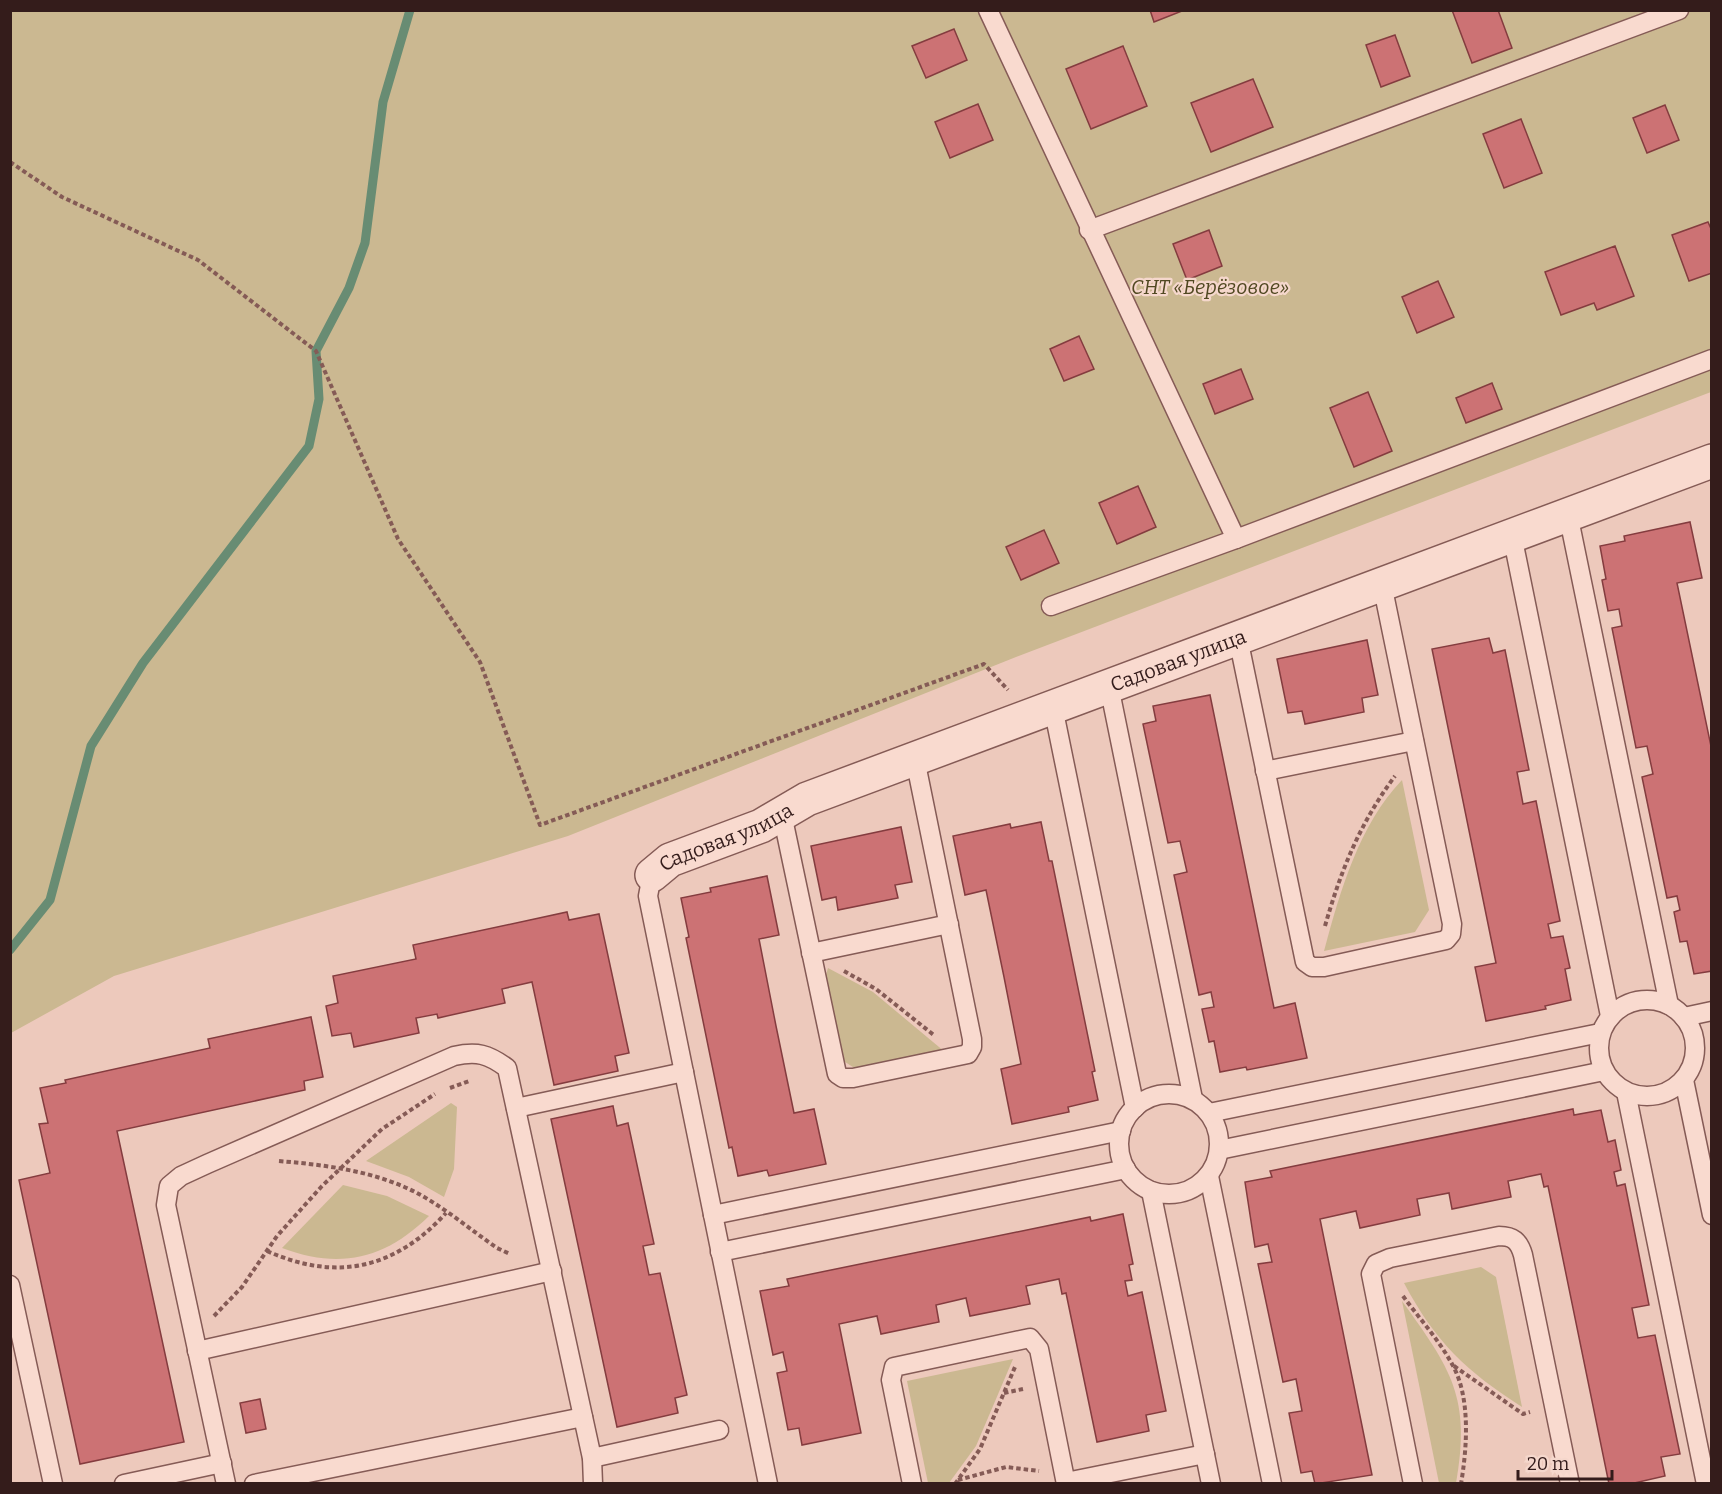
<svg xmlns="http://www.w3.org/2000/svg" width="1722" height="1494" viewBox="0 0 1722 1494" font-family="Bitter,serif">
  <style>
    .green { fill: #cbb891 }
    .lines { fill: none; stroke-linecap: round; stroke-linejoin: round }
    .stream { stroke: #688c73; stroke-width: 9 }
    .building { fill: #cc7274; stroke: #843c3f; stroke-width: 1.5 }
    .lane-casing { stroke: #855b56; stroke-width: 21 }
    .street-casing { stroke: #855b56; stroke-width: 36 }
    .path { stroke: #855b56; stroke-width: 4; stroke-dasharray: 4.5 3; stroke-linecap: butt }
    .lane { stroke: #f9dacf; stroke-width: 18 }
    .street { stroke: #f9dacf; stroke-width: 33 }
    .labels { text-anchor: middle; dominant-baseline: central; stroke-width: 4.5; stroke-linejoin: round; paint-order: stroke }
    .park-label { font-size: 20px; font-style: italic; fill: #504821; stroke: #f5d7cc }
    .street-label { font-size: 20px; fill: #341c1b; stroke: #f5d7cc }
  </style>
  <rect width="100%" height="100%" fill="#edc9bc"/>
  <g class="green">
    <polygon points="10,11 1711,11 1711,392 1016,657 568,836 114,976 11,1033"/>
    <path d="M1402,780L1429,910L1415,932L1324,951C1340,891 1359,825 1402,780Z"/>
    <polygon points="828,968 873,992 945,1052 856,1069 842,1060 825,978"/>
    <polygon points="451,1103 457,1107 454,1169 444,1197 409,1177 366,1161"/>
    <path d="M343,1185L387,1196L429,1216C385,1259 340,1270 282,1248Z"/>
    <path d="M1481,1267L1496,1277L1522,1407C1466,1371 1436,1343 1404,1283Z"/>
    <path d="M1402,1301C1451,1369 1471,1397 1456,1483H1439Z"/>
    <polygon points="1013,1359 976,1446 949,1483 928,1483 907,1381"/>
  </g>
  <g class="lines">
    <polyline class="stream" points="10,950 50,900 91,746 143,663 309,446 319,399 316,351 349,288 365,243 383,102 410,10"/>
  </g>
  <g class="building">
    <polygon points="1150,10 1182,10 1182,11 1154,22"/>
    <polygon points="1452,10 1498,10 1512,48 1472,63"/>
    <polygon points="954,29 967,60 926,78 912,46"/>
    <polygon points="1395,35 1410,76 1381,87 1366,45"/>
    <polygon points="1123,46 1147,106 1091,129 1066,69"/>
    <polygon points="1253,79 1273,127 1211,152 1191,103"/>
    <polygon points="978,104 993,140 950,158 935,122"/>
    <polygon points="1665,105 1679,140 1647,153 1633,118"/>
    <polygon points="1521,119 1542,173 1504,188 1483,134"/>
    <polygon points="1708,222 1712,231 1712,273 1689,281 1672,235"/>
    <polygon points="1209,230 1222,266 1187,280 1173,244"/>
    <polygon points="1615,246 1634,296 1597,310 1594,303 1561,315 1545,272"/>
    <polygon points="1438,281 1454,317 1417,333 1402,297"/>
    <polygon points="1079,336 1094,369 1064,381 1050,349"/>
    <polygon points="1241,369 1253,399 1215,414 1203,384"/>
    <polygon points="1492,383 1502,409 1466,423 1456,398"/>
    <polygon points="1368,392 1392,451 1354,467 1330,408"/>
    <polygon points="1138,486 1156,527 1117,544 1099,503"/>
    <polygon points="1690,522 1702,578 1677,583 1712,751 1712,971 1694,974 1687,941 1680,942 1674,912 1680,910 1677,896 1667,898 1642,777 1653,774 1647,746 1636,748 1612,628 1622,626 1619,609 1608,611 1602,580 1606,579 1600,546 1625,541 1624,536"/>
    <polygon points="1044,530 1059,563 1021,580 1006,547"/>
    <polygon points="1489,638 1493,653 1505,650 1529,770 1517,772 1523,804 1536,801 1560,921 1548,924 1551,938 1563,936 1570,968 1565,969 1571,1000 1545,1006 1546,1009 1486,1021 1475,967 1496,963 1432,649"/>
    <polygon points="1367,640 1378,695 1362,698 1364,712 1305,724 1302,711 1288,713 1277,659"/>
    <polygon points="1210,695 1274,1008 1295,1003 1307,1058 1247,1070 1246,1067 1220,1072 1214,1041 1209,1042 1202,1009 1214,1007 1211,992 1199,995 1174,875 1187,872 1180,841 1168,843 1143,724 1156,721 1153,706"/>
    <polygon points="1041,822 1049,861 1052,861 1095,1071 1092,1072 1098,1100 1068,1107 1069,1112 1012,1124 1001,1069 1021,1064 1004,977 986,890 965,895 953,836 1010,824 1011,828"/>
    <polygon points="901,827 912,882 895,885 898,898 838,910 836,897 822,900 811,846"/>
    <polygon points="767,876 779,935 759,939 776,1026 794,1113 814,1109 826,1164 769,1176 767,1170 738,1176 732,1147 729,1148 686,938 689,937 681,898 711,892 710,888"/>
    <polygon points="567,912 569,920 599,914 629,1053 615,1056 618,1071 554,1085 532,982 502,989 505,1003 438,1018 437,1014 416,1018 419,1033 354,1047 351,1033 332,1036 326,1006 338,1003 333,976 416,959 413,945"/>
    <polygon points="311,1017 323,1077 304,1081 305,1090 117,1131 184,1442 80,1464 19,1180 50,1173 39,1124 48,1123 40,1088 66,1083 65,1080 210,1048 208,1039"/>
    <polygon points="613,1106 617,1126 628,1123 654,1244 643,1246 649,1275 660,1273 687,1395 675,1398 678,1413 617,1427 551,1119"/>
    <polygon points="1573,1109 1574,1115 1601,1110 1608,1142 1615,1140 1621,1170 1614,1172 1617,1186 1625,1184 1649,1305 1632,1308 1638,1338 1655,1335 1680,1454 1661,1457 1665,1476 1630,1484 1609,1484 1548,1186 1544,1187 1541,1174 1508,1181 1511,1197 1452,1209 1449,1193 1417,1199 1420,1215 1360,1228 1356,1211 1320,1219 1372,1475 1315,1484 1312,1471 1301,1473 1289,1413 1302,1411 1296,1379 1283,1382 1258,1264 1272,1262 1268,1244 1255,1247 1245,1182 1272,1177 1270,1171"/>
    <polygon points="1123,1214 1133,1264 1129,1265 1132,1280 1125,1281 1128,1296 1142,1292 1166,1411 1146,1415 1149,1431 1097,1442 1066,1293 1062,1294 1059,1279 1026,1286 1030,1304 970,1316 966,1298 936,1305 939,1322 881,1334 877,1316 839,1324 861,1433 802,1445 799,1428 788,1430 777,1373 787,1371 783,1352 773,1355 760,1291 789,1286 787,1279 1090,1217 1091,1221"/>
    <polygon points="260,1399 266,1429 246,1433 240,1403"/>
  </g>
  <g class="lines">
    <defs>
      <g id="lane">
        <polyline points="988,10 1236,539 1712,359"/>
        <polyline points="1089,230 1679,10"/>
        <polyline points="1568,514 1669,1005"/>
        <polyline points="1512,535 1610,1016"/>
        <polyline points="1051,606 1236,539"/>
        <polyline points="1238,638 1305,962 1312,967 1324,967 1446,940 1451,934 1452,924 1382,584"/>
        <polyline points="1109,686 1193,1099"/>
        <polyline points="1053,707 1135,1108"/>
        <polyline points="1265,771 1414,741"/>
        <polyline points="782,814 837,1074 843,1078 853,1078 968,1054 972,1047 972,1039 915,759"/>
        <polyline points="652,875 648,896 768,1484"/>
        <polyline points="811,953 949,924"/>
        <circle cx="1647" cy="1048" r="48"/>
        <polyline points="1684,1017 1712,1011"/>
        <polyline points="1684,1080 1712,1215"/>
        <polyline points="1626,1092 1706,1484"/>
        <circle cx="1169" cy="1144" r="50"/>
        <polyline points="516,1108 684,1072"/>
        <polyline points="1209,1113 1600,1033"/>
        <polyline points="1219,1150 1604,1071"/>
        <polyline points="1209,1176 1272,1484"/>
        <polyline points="1151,1191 1211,1484"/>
        <polyline points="713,1215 1121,1131"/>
        <polyline points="720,1252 1126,1169"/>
        <polyline points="10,1285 53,1484"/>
        <polyline points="197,1351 552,1271"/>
        <polyline points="592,1458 719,1430"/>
        <polyline points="1066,1482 1205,1454"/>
        <polyline points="124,1484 222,1463"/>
        <path d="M226,1484L166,1205L169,1186L181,1176L207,1164L454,1056C477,1051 488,1054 507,1068L592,1458L593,1484"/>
        <polyline points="254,1484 583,1417"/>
        <polyline points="912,1484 891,1380 894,1367 1030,1338 1039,1349 1066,1484"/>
        <path d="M1413,1484L1371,1274L1376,1264L1390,1258L1499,1236C1513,1236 1519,1241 1523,1255L1570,1484"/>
      </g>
      <g id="street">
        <path id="s1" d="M652,875L670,860L761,826L807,799L1712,461"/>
      </g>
    </defs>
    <use href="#lane" class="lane-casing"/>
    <use href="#street" class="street-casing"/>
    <g class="path">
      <polyline points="10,162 62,197 198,260 316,351 398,539 480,662 540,825 984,664 1008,690"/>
      <path d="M1325,926C1341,870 1360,823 1395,776"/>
      <polyline points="844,971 876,989 935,1036"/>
      <polyline points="450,1088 469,1081"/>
      <path d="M279,1161C326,1165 375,1171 417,1193C445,1208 471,1230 497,1248L510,1254"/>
      <path d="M267,1251C336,1282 395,1269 446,1213"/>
      <path d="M1403,1296C1419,1318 1439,1340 1452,1364C1471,1397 1467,1448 1461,1484"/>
      <polyline points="214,1316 242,1287 277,1236 322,1186 382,1129 435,1094"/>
      <polyline points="1454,1366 1523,1414 1530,1412"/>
      <polyline points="1004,1393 1023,1389"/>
      <polyline points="958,1480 1006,1467 1039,1471"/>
      <polyline points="955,1484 980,1449 1015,1367"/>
    </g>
    <use href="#lane" class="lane"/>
    <use href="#street" class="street"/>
  </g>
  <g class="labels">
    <g class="park-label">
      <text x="1210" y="287">СНТ «Берёзовое»</text>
    </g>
    <g class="street-label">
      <text stroke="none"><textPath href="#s1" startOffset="570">Садовая улица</textPath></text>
      <text stroke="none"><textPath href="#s1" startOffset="84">Садовая улица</textPath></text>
    </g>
  </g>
  <rect width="1722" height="1494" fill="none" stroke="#341c1b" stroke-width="24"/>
  <path d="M1518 1470v9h94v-9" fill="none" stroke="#341c1b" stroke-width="3"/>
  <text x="1527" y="1470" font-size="18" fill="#341c1b" stroke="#f5d7cc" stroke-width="4.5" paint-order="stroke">20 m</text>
</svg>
